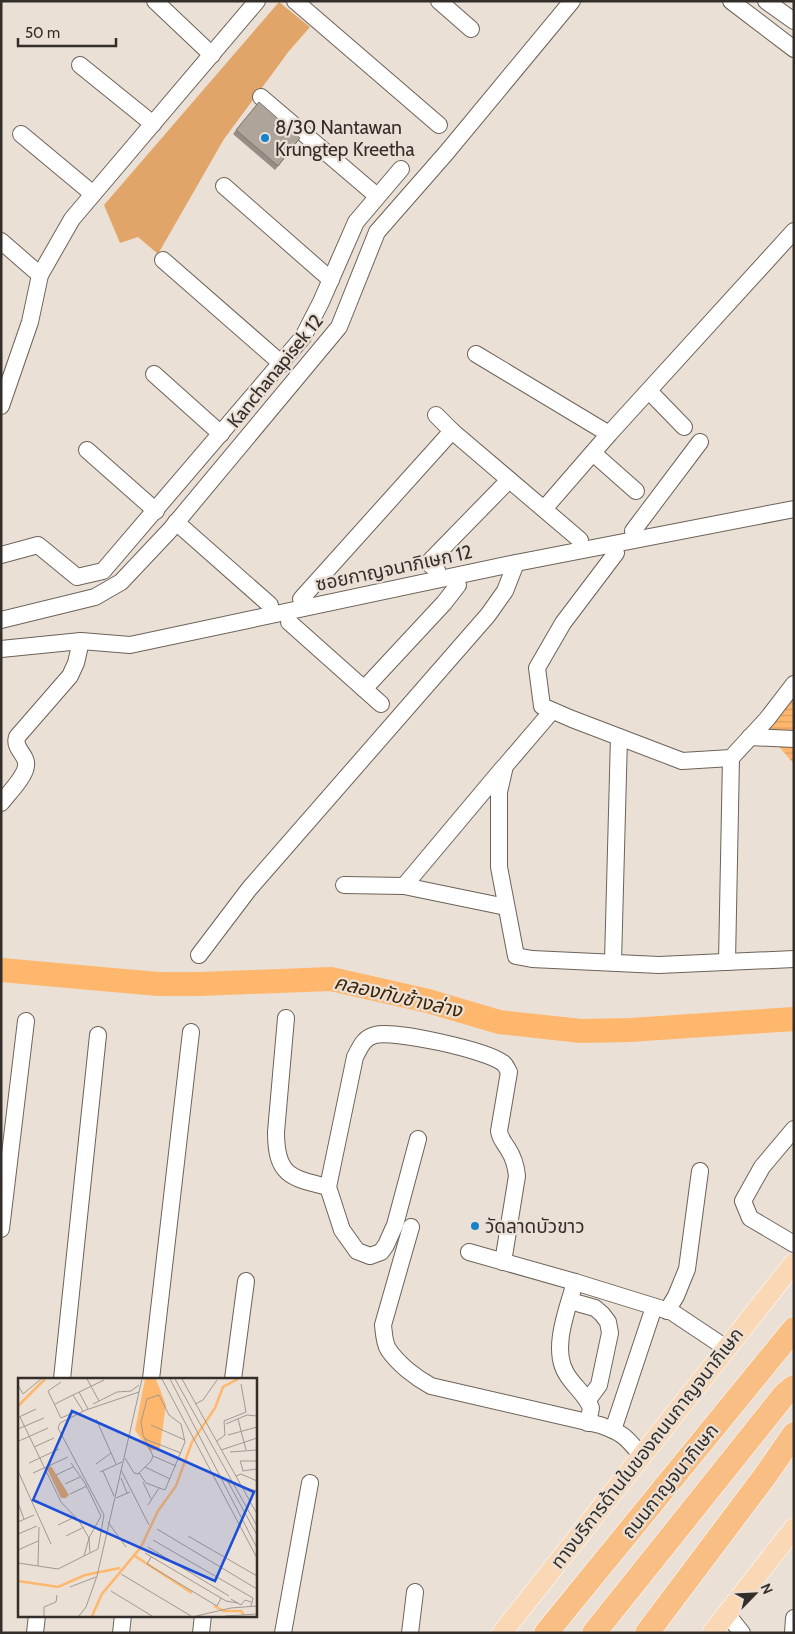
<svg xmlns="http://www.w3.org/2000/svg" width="795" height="1634" viewBox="0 0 795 1634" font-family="Cabin,'Noto Sans Thai',sans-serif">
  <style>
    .green { fill: #e1a569 }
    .water { fill: url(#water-rules) }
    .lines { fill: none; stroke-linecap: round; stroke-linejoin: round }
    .river { stroke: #feb76d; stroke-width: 24 }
    .minor-casing { stroke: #6c6259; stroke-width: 18 }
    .major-casing { stroke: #fff; stroke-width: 21 }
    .highway-casing { stroke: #fff; stroke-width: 25 }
    .minor { stroke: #fff; stroke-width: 16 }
    .major { stroke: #fbd8b5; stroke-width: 20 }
    .highway { stroke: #f8be83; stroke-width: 24 }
    .wall { fill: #968d84 }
    .building { fill: #afa499; stroke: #7a736b }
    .poi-dot { fill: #1583cc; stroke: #ebe0d5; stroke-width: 2 }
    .labels { text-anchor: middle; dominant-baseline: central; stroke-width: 4.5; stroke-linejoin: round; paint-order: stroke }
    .poi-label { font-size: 19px; fill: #332e2a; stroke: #ebe0d5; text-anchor: start }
    .street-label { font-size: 19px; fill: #332e2a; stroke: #ebe0d5 }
    .water-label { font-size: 20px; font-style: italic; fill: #402403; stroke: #ebe0d5 }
    .inset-river { fill: none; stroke: #feb76d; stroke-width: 2.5 }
    .inset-road { fill: none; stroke: #a19991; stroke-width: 1 }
    .view { fill: #1d4ed8; fill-opacity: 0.15; stroke: #1d4ed8; stroke-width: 2.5 }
    .inset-edge { fill: none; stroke: #332e2a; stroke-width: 2.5 }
  </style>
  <defs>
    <pattern id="water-rules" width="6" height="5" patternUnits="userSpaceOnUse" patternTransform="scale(1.25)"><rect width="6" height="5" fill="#feb76d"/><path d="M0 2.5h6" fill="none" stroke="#da9e5f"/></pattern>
  </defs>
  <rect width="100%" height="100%" fill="#ebe0d5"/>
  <polygon class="green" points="279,2 310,27 289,51 224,139 158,254 138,237 120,243 104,205"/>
  <polygon class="water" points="794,684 794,764 755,719 791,689"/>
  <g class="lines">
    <polyline class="river" points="1,970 158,984 200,984 331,979 428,1001 499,1022 581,1031 630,1030 794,1019"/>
    <defs>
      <g id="minor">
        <polyline points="155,1 212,55"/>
        <polyline points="295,1 439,125"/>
        <polyline points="439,1 471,29"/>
        <polyline points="731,1 794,49"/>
        <polyline points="766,1 794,21"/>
        <polyline points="80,65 153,124"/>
        <polyline points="261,97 377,196"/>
        <polyline points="21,134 93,194"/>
        <polyline points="224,186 331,280"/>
        <polyline points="1,241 40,275"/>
        <polyline points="163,260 282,364"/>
        <polyline points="476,354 609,434"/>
        <polyline points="154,374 221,434"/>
        <polyline points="649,391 684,427"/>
        <polyline points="1,406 30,322 40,275 72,219 257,1"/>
        <polyline points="436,415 452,431 580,540"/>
        <polyline points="87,450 156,511"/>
        <polyline points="593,453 636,491"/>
        <polyline points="544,509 609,434 794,231"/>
        <polyline points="176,522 270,605"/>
        <polyline points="633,531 700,442"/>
        <polyline points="616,553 563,623 537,668 542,706 572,719 682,761 731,758 767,719 794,684"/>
        <polyline points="1,555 38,545 77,577 103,571 303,337 321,302 356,222 401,169"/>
        <polyline points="437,570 428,563 509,480"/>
        <polyline points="301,599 452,431"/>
        <polyline points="1,620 95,597 121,582 170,530 339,327 377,232 447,152 572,1"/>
        <polyline points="289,622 381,704"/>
        <polyline points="1,649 81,641 130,645 516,563 794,509"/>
        <polyline points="364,689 444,603 458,585"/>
        <polyline points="552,711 505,766 499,792 499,867 516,956 532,959 659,965 794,959"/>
        <polyline points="750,737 794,739"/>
        <path d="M1,803C8,794 25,777 26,766C28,755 13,749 17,737L70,676L76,663L81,641"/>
        <polyline points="344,885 404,886 506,907"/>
        <polyline points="404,886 503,768"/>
        <polyline points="199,955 249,889 488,615 505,591 516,563"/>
        <polyline points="613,962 619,737"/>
        <polyline points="727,962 731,758"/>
        <path d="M286,1018L276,1132C276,1175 290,1178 328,1187"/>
        <polyline points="794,1129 762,1167 743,1201 750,1218 794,1244"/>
        <path d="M418,1139L395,1225L386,1245L381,1252L370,1256L357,1251L342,1230L328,1187L355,1057C360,1048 363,1038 375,1035C395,1030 486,1050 503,1063C506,1065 507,1069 509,1072L499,1131C500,1139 504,1142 508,1149C514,1158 516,1166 517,1176L503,1262"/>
        <path d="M411,1227L383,1325C384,1333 384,1342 388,1349C398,1364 416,1378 431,1386L600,1425C623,1433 626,1437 641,1455"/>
        <polyline points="1,1229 26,1021"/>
        <polyline points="469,1252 575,1282 672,1312 726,1348"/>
        <path d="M575,1282C568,1308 551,1348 566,1373C573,1386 585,1393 591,1408L588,1423"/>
        <polyline points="570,1301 595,1308 602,1314 608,1322 610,1333 599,1385 588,1400"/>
        <polyline points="667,1311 676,1296 687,1269 700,1171"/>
        <polyline points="62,1379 98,1035"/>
        <polyline points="151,1379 191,1032"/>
        <polyline points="233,1379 246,1281"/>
        <polyline points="613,1430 654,1307"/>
        <polyline points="727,1614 742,1633"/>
        <polyline points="35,1633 37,1615"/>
        <polyline points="121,1633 123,1615"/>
        <polyline points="201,1633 203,1615"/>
        <polyline points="283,1633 310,1483"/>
        <polyline points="410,1633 415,1592"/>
        <polyline points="793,1633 794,1618"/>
      </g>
      <g id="major">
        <polyline points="502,1633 794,1263"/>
        <polyline points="712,1633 794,1528"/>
      </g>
      <g id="highway">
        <polyline points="546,1633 794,1329"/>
        <polyline points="594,1633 785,1394 794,1387"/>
        <polyline points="647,1633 765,1476 794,1434"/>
      </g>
    </defs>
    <use href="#minor" class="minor-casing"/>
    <use href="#major" class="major-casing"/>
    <use href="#highway" class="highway-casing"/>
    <use href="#minor" class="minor"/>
    <use href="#major" class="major"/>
    <use href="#highway" class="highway"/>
  </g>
  <polygon class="wall" points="236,130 300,138 275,170 233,134"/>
  <polygon class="building" points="259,102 300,138 278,166 236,130"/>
  <g class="poi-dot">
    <circle cx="265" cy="138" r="5"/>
    <circle cx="475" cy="1226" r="5"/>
  </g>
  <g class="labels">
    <g class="poi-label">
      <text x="275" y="127">8/30 Nantawan<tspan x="275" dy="22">Krungtep Kreetha</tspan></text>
      <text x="485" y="1226">วัดลาดบัวขาว</text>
    </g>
    <g class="street-label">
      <text transform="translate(275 371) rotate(-51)">Kanchanapisek 12</text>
      <text transform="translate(394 568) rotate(-12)">ซอยกาญจนาภิเษก 12</text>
      <text transform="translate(647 1448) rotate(-52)">ทางบริการด้านในของถนนกาญจนาภิเษก</text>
      <text transform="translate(670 1481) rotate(-51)">ถนนกาญจนาภิเษก</text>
    </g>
    <g class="water-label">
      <text transform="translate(398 996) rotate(13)">คลองทับช้างล่าง</text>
    </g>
  </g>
  <g transform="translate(18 1378)">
    <rect width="239" height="239" fill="#ebe0d5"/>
    <path d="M33,88L51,117L48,120H43L29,91Z" fill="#e1a569"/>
    <path d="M127,1H138L148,27L142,70L132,73L117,52Z" fill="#feb76d"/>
    <path class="inset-river" d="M0,28L27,1M117,178L174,215M0,203L40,209L67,197L102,190M196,228L206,233H223L226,237M74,238L84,216L123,169L140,133L158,108L174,64L197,30L205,9L220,1"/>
    <path class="inset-road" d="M69,1L81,23M144,1L239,180M152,1L239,170M157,1L239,148M164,1L239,136M43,4L30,13L43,40L57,34M0,7L5,16L23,1M61,14L70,31M55,17L86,2M37,26L55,17L65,33M75,26L99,14L113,13L121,7M177,26L185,22L199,2M1,39L18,31M2,39L43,124L61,143L71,160L83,138L67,105L53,85M78,41L98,86M220,41L228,72M208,46L229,37L239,38M133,47L167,62M0,51L26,40M210,57L239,49M127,61L163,75M1,63L30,50M199,63L207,57L206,43L228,34L223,6M16,69L36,60M203,72L239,60M212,74L239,72M135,78L158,88M107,80L116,95L120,96L133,83L135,78L125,57L123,44L129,21L141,17L151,37L163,46L167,64L147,112L128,105L121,95M11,85L41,71M78,86L93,75M127,89L152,101M103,92L131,147M225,92L222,83H239M0,93L33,166M85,93L96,118M224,93L239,91M82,94L104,84M15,95L50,79M38,97L55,89M218,98L223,96L239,103M103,100L109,115M209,102L239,157M125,104L133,121M47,106L62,99M224,109L239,113M52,116L69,108M98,120L112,114M0,125L6,141M130,127L141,110M0,144L16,137M90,144L108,169M40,147L57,139M139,151L239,211M0,156L19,148M48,158L66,149M170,158L239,198M135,162L235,220L233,228M130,169L211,218M0,172L20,163M127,175L208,223L220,225M66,178L71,160L72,175M133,179L129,186L199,228L203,220M0,185L40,191L80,171L86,137L40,50L42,45L68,32L121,14M20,188L21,149M103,196L173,238M52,209L78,199M93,213L134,238M213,221L223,227L227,222L233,224M26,238V229L38,224L39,217M61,238L68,229L79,198L124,1M178,238L213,230L239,228M207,238L239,236"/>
    <path class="view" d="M54,33L236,114L197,203L15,122Z"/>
    <rect width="239" height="239" class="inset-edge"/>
  </g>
  <rect width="795" height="1634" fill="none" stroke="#332e2a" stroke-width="5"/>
  <g transform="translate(755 1594) rotate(66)" stroke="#ebe0d5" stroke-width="4" paint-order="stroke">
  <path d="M0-4L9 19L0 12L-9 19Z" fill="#332e2a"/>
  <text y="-8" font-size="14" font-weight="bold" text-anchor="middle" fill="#332e2a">N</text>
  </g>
  <path d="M18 38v8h98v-8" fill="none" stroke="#332e2a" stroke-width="2.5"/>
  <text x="25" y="38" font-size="15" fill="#332e2a" stroke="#ebe0d5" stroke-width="4" paint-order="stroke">50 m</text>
</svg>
